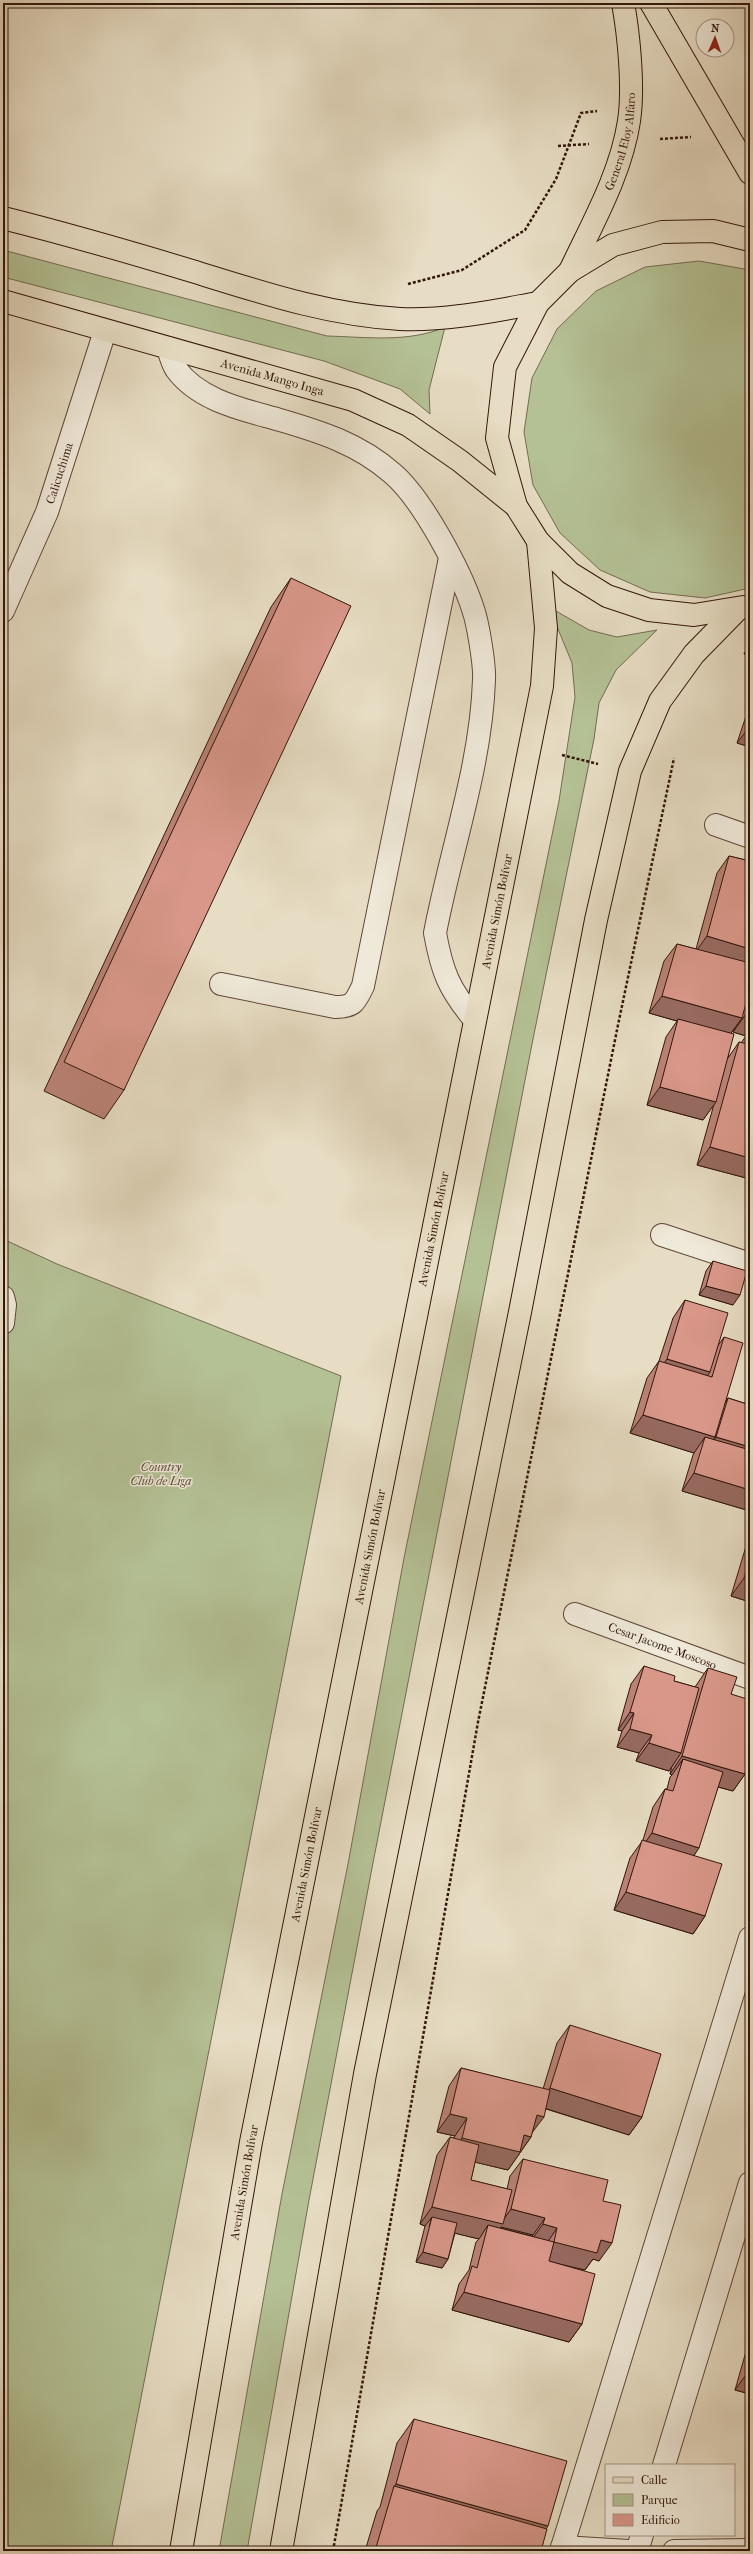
<svg xmlns="http://www.w3.org/2000/svg" width="753" height="2554" viewBox="0 0 753 2554" font-family="'IM FELL French Canon',serif">
  <style>
    .green { fill: #b4c195; stroke: #746c50 }
    .lines { fill: none; stroke-linecap: round; stroke-linejoin: round }
    .minor-casing { stroke: #604839; stroke-width: 24 }
    .major-casing { stroke: #33160b; stroke-width: 24 }
    .highway-casing { stroke: #33160b; stroke-width: 24 }
    .path { stroke: #33160b; stroke-width: 2.5; stroke-dasharray: 3 2; stroke-linecap: butt }
    .minor { stroke: #efe9d9; stroke-width: 22 }
    .major { stroke: #e7ddc4; stroke-width: 22 }
    .highway { stroke: #e7ddc4; stroke-width: 22 }
    .wall { fill: #ba8276; stroke: #33160b; fill-rule: evenodd }
    .shaded-wall { fill: #976a60; stroke: #33160b }
    .building { fill: #d89789; stroke: #33160b }
    .labels { text-anchor: middle; dominant-baseline: central; stroke-width: 3; stroke-linejoin: round; paint-order: stroke }
    .street-label { font-size: 12px; fill: #33160b; stroke: #efe9d9 }
    .park-label { font-size: 12px; font-style: italic; fill: #5a4934; stroke: #efe9d9 }
  </style>
  <rect width="100%" height="100%" fill="#e7ddc4"/>
  <filter id="stains"><feTurbulence type="fractalNoise" baseFrequency=".005" numOctaves="4"/><feColorMatrix values="0 0 0 0 .2 0 0 0 0 .09 0 0 0 0 .02 0 0 0 .5 -.17"/></filter>
  <radialGradient id="worn" r=".72"><stop offset=".6" stop-color="#630" stop-opacity="0"/><stop offset="1" stop-color="#630" stop-opacity=".3"/></radialGradient>
  <g class="green">
    <path d="M3,250L327,336C366,337 409,343 445,327L429,390L430,414L400,389L324,361L3,277Z"/>
    <polygon points="699,261 750,270 750,588 705,598 650,592 600,570 560,533 533,485 524,432 532,378 557,329 596,291 645,267"/>
    <polygon points="549,607 589,630 617,637 657,630 616,670 599,703 594,739 533,1039 372,1868 309,2200 247,2551 219,2551 282,2194 348,1864 404,1558 559,801 575,697 572,663"/>
    <polygon points="3,1239 57,1264 341,1376 111,2551 3,2551"/>
  </g>
  <g class="lines">
    <defs>
      <g id="minor">
        <path d="M168,348C170,355 172,363 176,369C199,401 245,410 280,420C321,432 359,444 392,473C422,498 461,572 473,609C478,623 485,666 484,680C481,766 451,849 435,933C442,972 449,989 474,1019"/>
        <path id="s1" d="M3,611L47,512L105,331"/>
        <polyline points="716,825 750,837"/>
        <path d="M221,984L335,1007C354,1007 355,1002 363,986L450,558"/>
        <polyline points="662,1235 750,1264"/>
        <polyline points="3,1297 5,1305 3,1323"/>
        <path id="s2" d="M575,1614L750,1678"/>
        <polyline points="664,2465 750,2183"/>
        <polyline points="562,2547 629,2551"/>
        <polyline points="561,2551 750,1938"/>
        <polyline points="637,2551 642,2535"/>
        <polyline points="674,2551 750,2550"/>
      </g>
      <g id="major">
        <polyline points="651,3 750,173"/>
        <path id="s3" d="M570,271C592,224 621,174 629,121C634,88 629,36 623,3"/>
      </g>
      <g id="highway">
        <path d="M3,218C67,234 129,252 192,271C260,292 328,315 400,319C447,321 493,311 538,303"/>
        <path id="s4" d="M3,301L353,400L408,425L460,461L516,506"/>
        <polyline points="743,607 694,615 649,610 607,596 570,573 538,541 516,506 497,438 505,367 538,303 570,271 613,245 662,232 713,231 750,240"/>
        <path id="s5" d="M181,2551L251,2142L542,686L546,628L538,541"/>
        <polyline points="281,2551 365,2074 520,1312 596,920 630,771 660,701 694,654 738,609"/>
      </g>
    </defs>
    <use href="#minor" class="minor-casing"/>
    <use href="#major" class="major-casing"/>
    <use href="#highway" class="highway-casing"/>
    <g class="path">
      <polyline points="660,139 691,137"/>
      <polyline points="558,146 589,144"/>
      <polyline points="408,284 462,270 525,230 556,179 581,113 597,111"/>
      <polyline points="744,654 750,650"/>
      <polyline points="562,755 598,764"/>
      <polyline points="333,2551 478,1722 618,1025 674,758"/>
    </g>
    <use href="#minor" class="minor"/>
    <use href="#major" class="major"/>
    <use href="#highway" class="highway"/>
  </g>
  <g class="wall">
    <polygon points="291,578 124,1090 104,1119 44,1091 271,607"/>
    <polygon points="750,704 750,747 737,743"/>
    <path d="M729,856L750,861V960L748,963H750V1179L697,1165L714,1104L703,1120L647,1105L666,1037L677,1021L649,1013L664,961L677,944L696,949L717,873ZM735,1028L733,1032L746,1036L741,1043L739,1042L728,1058L731,1033Z"/>
    <polygon points="713,1261 733,1305 699,1295 706,1271"/>
    <polygon points="685,1300 717,1347 724,1337 726,1402 728,1398 750,1405 750,1511 682,1491 693,1455 694,1453 630,1433 647,1378 659,1361 673,1318"/>
    <polygon points="750,1533 750,1602 731,1596"/>
    <polygon points="644,1666 674,1681 695,1687 708,1668 731,1694 745,1774 733,1791 718,1787 694,1856 705,1916 693,1934 614,1910 630,1858 643,1840 653,1807 665,1789 667,1789 670,1777 672,1775 670,1774 672,1765 669,1771 636,1761 639,1753 617,1747 622,1731 618,1730 631,1684"/>
    <path d="M570,2025L642,2117L629,2135L546,2109L532,2133L531,2137L508,2170L475,2162L471,2180L507,2189L510,2176L523,2159L603,2201L599,2261L593,2259L585,2270L561,2264L582,2324L569,2342L452,2310L459,2284L469,2270L476,2242L479,2239L455,2233L448,2259L442,2268L416,2262L425,2226L420,2224L437,2155L450,2137L454,2138L455,2136L437,2132L449,2086L461,2068L543,2089L557,2043ZM501,2227L533,2235L532,2236L500,2228Z"/>
    <polygon points="750,2344 750,2394 735,2390 747,2348"/>
    <polygon points="414,2419 546,2529 541,2551 365,2551 377,2511 380,2507 397,2443"/>
  </g>
  <g class="shaded-wall">
    <polygon points="750,726 750,747 737,743"/>
    <polygon points="707,936 750,949 750,960 744,968 694,954"/>
    <polygon points="662,996 742,1018 729,1036 678,1019 677,1021 649,1013"/>
    <polygon points="746,1014 750,1016 750,1030 746,1036 733,1032"/>
    <polygon points="660,1087 716,1102 703,1120 647,1105"/>
    <polygon points="710,1147 750,1158 750,1179 697,1165"/>
    <polygon points="706,1286 740,1295 733,1305 699,1295"/>
    <polygon points="667,1359 710,1372 697,1390 655,1377"/>
    <polygon points="643,1415 715,1437 703,1455 705,1437 694,1453 630,1433"/>
    <polygon points="716,1437 750,1447 750,1469 704,1455"/>
    <polygon points="694,1473 750,1490 750,1511 682,1491"/>
    <polygon points="744,1578 750,1580 750,1602 731,1596"/>
    <polygon points="630,1712 634,1713 622,1731 618,1730"/>
    <polygon points="630,1729 652,1735 639,1753 617,1747"/>
    <polygon points="649,1743 681,1753 669,1771 636,1761"/>
    <polygon points="682,1756 745,1774 733,1791 678,1776 683,1759 672,1775 670,1774"/>
    <polygon points="652,1833 699,1848 687,1866 639,1851"/>
    <polygon points="626,1892 705,1916 693,1934 614,1910"/>
    <polygon points="550,2088 642,2117 629,2135 538,2106"/>
    <polygon points="450,2114 467,2118 455,2136 437,2132"/>
    <polygon points="537,2115 544,2117 531,2134"/>
    <polygon points="524,2135 531,2137 508,2170 449,2156 462,2138"/>
    <polygon points="432,2207 501,2223 511,2209 545,2218 533,2235 501,2227 491,2241 488,2225 479,2239 429,2227 432,2217 425,2226 420,2224"/>
    <polygon points="543,2224 557,2228 545,2246 530,2242"/>
    <polygon points="601,2240 612,2243 599,2261 593,2259 585,2270 542,2260 554,2242"/>
    <polygon points="423,2252 448,2259 442,2268 416,2262"/>
    <polygon points="464,2292 582,2324 569,2342 452,2310"/>
    <polygon points="748,2372 750,2373 750,2394 735,2390"/>
    <polygon points="396,2484 548,2526 531,2551 393,2488"/>
  </g>
  <g class="building">
    <polygon points="291,578 351,606 124,1090 64,1062"/>
    <polygon points="729,856 750,861 750,949 707,936"/>
    <polygon points="677,944 750,963 750,988 742,1018 662,996"/>
    <polygon points="750,999 750,1016 746,1014"/>
    <polygon points="678,1019 734,1034 716,1102 660,1087"/>
    <polygon points="750,1035 750,1158 710,1147 739,1042 748,1044"/>
    <polygon points="713,1261 747,1271 740,1295 706,1286"/>
    <polygon points="685,1300 728,1313 710,1372 667,1359"/>
    <polygon points="724,1337 743,1343 715,1437 643,1415 659,1361 712,1377"/>
    <polygon points="728,1398 750,1405 750,1447 716,1437"/>
    <polygon points="705,1437 750,1450 750,1490 694,1473"/>
    <polygon points="750,1557 750,1580 744,1578"/>
    <polygon points="644,1666 675,1676 674,1681 699,1688 681,1753 649,1743 652,1735 630,1729 634,1713 630,1712"/>
    <polygon points="708,1668 737,1677 731,1694 750,1700 750,1757 745,1774 682,1756"/>
    <polygon points="683,1759 723,1772 699,1848 652,1833 665,1789 673,1791"/>
    <polygon points="642,1840 722,1864 705,1916 626,1892"/>
    <polygon points="570,2025 661,2054 642,2117 550,2088"/>
    <polygon points="461,2068 550,2090 544,2117 537,2115 531,2137 524,2135 520,2152 462,2138 467,2118 450,2114"/>
    <polygon points="450,2137 479,2145 471,2180 512,2190 503,2224 432,2207"/>
    <polygon points="523,2159 608,2180 603,2201 621,2205 612,2243 601,2240 597,2253 554,2242 549,2261 595,2274 582,2324 464,2292 472,2266 477,2268 488,2225 554,2242 557,2228 543,2224 545,2218 511,2209"/>
    <polygon points="432,2217 457,2223 448,2259 423,2252"/>
    <polygon points="750,2364 750,2373 748,2372"/>
    <polygon points="414,2419 567,2461 548,2526 396,2484"/>
    <polygon points="394,2486 547,2529 541,2551 375,2551"/>
  </g>
  <g class="labels">
    <g class="street-label">
      <text stroke="none"><textPath href="#s3" startOffset="140">General Eloy Alfaro</textPath></text>
      <text stroke="none"><textPath href="#s4" startOffset="280">Avenida Mango Inga</textPath></text>
      <text stroke="none"><textPath href="#s1" startOffset="149">Calicuchima</textPath></text>
      <text stroke="none"><textPath href="#s5" startOffset="1670">Avenida Simón Bolívar</textPath></text>
      <text stroke="none"><textPath href="#s5" startOffset="1346">Avenida Simón Bolívar</textPath></text>
      <text stroke="none"><textPath href="#s5" startOffset="1022">Avenida Simón Bolívar</textPath></text>
      <text stroke="none"><textPath href="#s2" startOffset="93">Cesar Jacome Moscoso</textPath></text>
      <text stroke="none"><textPath href="#s5" startOffset="698">Avenida Simón Bolívar</textPath></text>
      <text stroke="none"><textPath href="#s5" startOffset="374">Avenida Simón Bolívar</textPath></text>
    </g>
    <g class="park-label">
      <text x="161" y="1467">Country<tspan x="161" dy="14">Club de Liga</tspan></text>
    </g>
  </g>
  <rect width="753" height="2554" fill="none" stroke="#e7ddc4" stroke-width="16"/>
  <rect x="4" y="4" width="745" height="2546" fill="none" stroke="#33160b" stroke-width="2"/>
  <rect x="8" y="8" width="737" height="2538" fill="none" stroke="#33160b"/>
  <rect x="605" y="2464" width="130" height="72" fill="#efe9d9" stroke="#a49587"/>
  <rect x="613" y="2477" width="20" height="6" fill="#e7ddc4" stroke="#a49587"/>
  <text x="641" y="2484" font-size="12" fill="#33160b">Calle</text>
  <rect x="613" y="2494" width="20" height="12" fill="#b4c195" stroke="#a49587"/>
  <text x="641" y="2504" font-size="12" fill="#33160b">Parque</text>
  <rect x="613" y="2514" width="20" height="12" fill="#d89789" stroke="#a49587"/>
  <text x="641" y="2524" font-size="12" fill="#33160b">Edificio</text>
  <g transform="translate(715 38) rotate(2)"><circle r="19" fill="#efe9d9" stroke="#a49587"/>
  <path d="M0-3L7 15L0 10L-7 15Z" fill="#8f2418"/>
  <text y="-6" font-size="11" font-weight="bold" text-anchor="middle" fill="#33160b">N</text>
  </g>
  <rect width="100%" height="100%" filter="url(#stains)"/>
  <rect width="100%" height="100%" fill="url(#worn)"/>
</svg>
